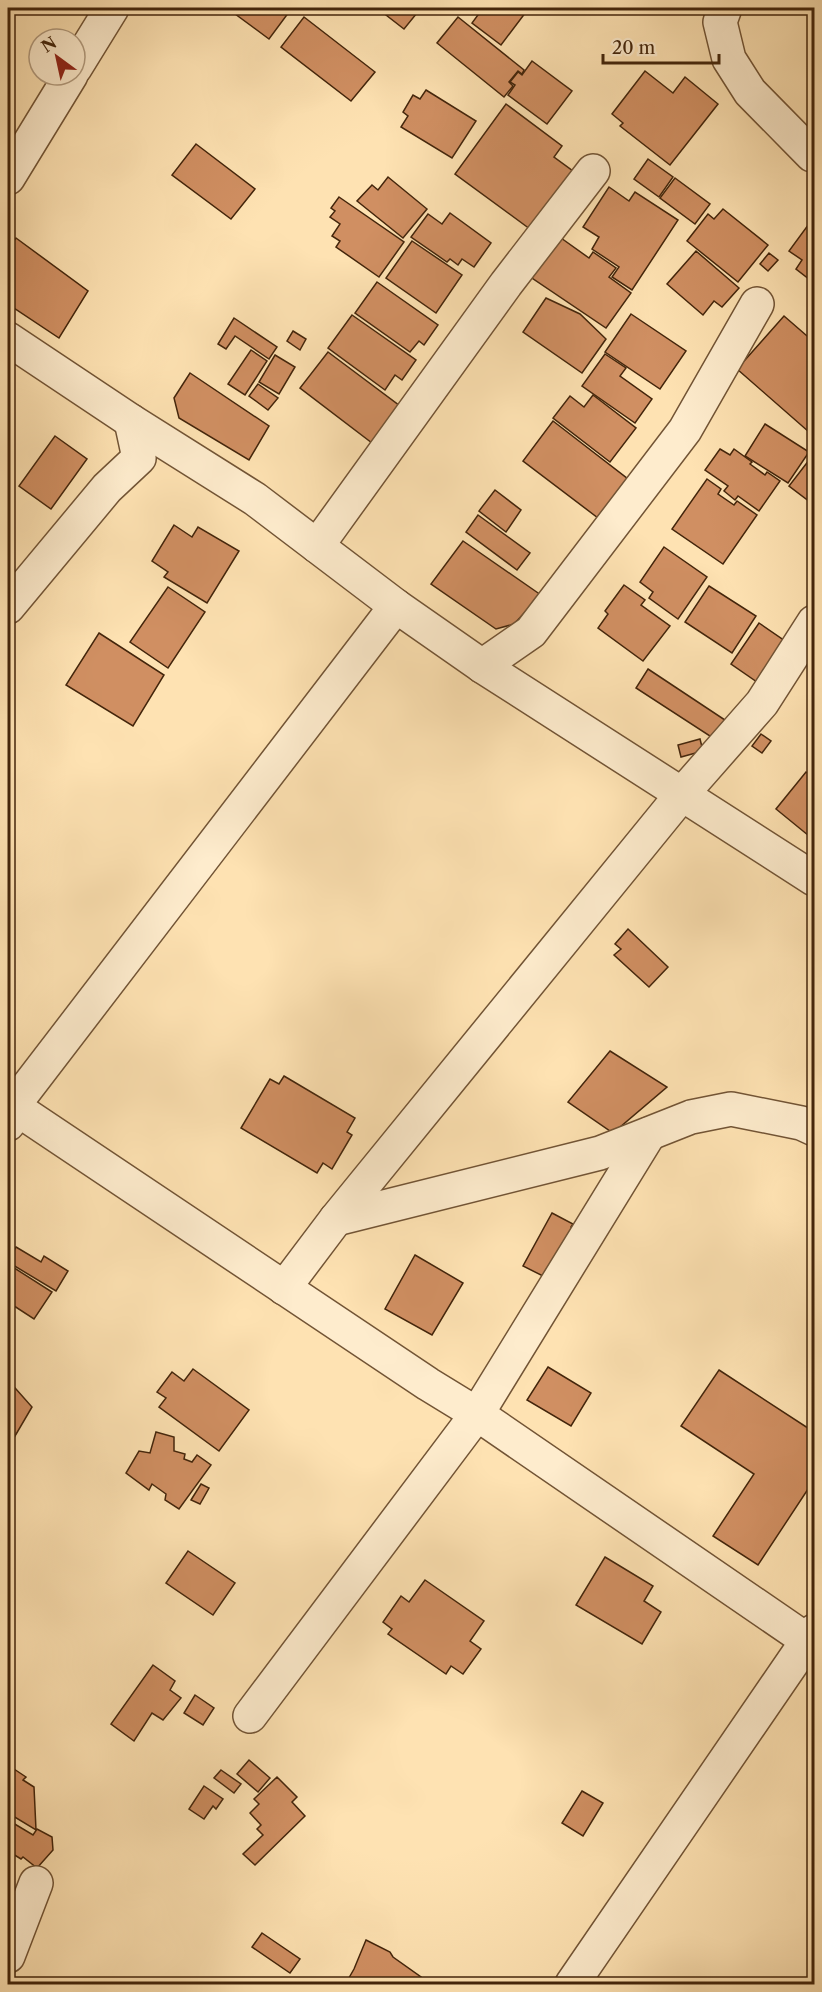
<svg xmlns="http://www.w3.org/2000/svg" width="822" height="1992" viewBox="0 0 822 1992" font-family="'Libre Caslon Text',serif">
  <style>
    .building { fill: #d08f62; stroke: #43250b; stroke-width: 1.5 }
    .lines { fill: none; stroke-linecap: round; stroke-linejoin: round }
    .street-casing { stroke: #725435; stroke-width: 36 }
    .street { stroke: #feeccd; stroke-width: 33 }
  </style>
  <rect width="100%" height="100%" fill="#fee2b2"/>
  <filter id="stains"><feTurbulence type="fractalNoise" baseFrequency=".00333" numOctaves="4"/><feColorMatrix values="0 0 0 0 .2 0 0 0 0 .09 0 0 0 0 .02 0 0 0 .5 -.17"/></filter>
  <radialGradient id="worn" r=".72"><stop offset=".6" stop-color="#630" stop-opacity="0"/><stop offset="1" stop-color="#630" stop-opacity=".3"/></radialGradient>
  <g class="building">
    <polygon points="227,8 292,8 269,39"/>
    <polygon points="377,8 409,8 417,13 404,29"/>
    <polygon points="483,8 529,8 501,45 472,23"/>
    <polygon points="304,17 375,72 351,101 281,47"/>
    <polygon points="458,17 524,70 522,74 518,71 509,82 513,86 504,97 437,43"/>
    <polygon points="532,61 572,91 547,124 508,95 515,85 510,82 518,72 522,75"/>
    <polygon points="645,71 673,93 685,77 718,104 670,165 620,126 623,123 612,114"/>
    <polygon points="426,90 476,121 452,158 401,127 408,116 403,112 413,95 420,99"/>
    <polygon points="506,104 562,146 554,157 577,174 534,232 455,174"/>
    <polygon points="196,144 255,189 231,219 172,175"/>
    <polygon points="648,159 673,177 659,197 634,179"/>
    <polygon points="388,177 427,209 403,238 357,201 372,185 378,190"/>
    <polygon points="675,178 710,204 695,224 660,198"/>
    <polygon points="609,187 629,201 635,192 678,220 632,290 612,277 619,267 592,249 599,237 583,227"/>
    <polygon points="339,197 404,242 379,277 336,247 340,241 332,236 340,224 330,217 335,211 331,208"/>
    <polygon points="723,209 768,245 738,282 687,241 708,214 714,219"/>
    <polygon points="450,213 491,243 474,267 462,259 458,265 450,259 447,262 411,237 428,214 442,224"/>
    <polygon points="814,217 814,283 796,269 802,260 789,251"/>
    <polygon points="554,233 589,258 593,252 616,268 609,277 631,293 606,328 526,274"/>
    <polygon points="16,238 88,291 59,338 8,304 8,249"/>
    <polygon points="412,241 462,275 436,313 386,278"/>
    <polygon points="696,251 739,288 722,307 714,301 703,315 667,284"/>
    <polygon points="769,253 778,260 768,271 760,264"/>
    <polygon points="377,282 438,325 424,345 419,341 410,352 355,313"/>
    <polygon points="546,298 580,314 606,339 582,373 523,332"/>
    <polygon points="631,314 686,351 660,389 605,352"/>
    <polygon points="352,315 416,360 402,380 395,375 385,390 328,348"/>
    <polygon points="784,316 814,342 814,426 809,432 737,369"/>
    <polygon points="234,318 277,347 269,359 235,336 226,349 218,344"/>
    <polygon points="293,331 306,339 300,350 287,341"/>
    <polygon points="251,350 267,361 245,395 228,384"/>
    <polygon points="328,352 400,406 372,443 300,388"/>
    <polygon points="605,354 626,368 620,376 652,399 635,423 582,386"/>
    <polygon points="275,355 295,367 279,394 259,382"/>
    <polygon points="190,373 269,426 249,460 179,418 174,398"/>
    <polygon points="258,384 278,398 268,410 249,396"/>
    <polygon points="593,395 636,428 610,462 553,418 570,396 584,407"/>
    <polygon points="553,421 628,479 598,518 523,461"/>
    <polygon points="765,424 809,452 788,483 745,456"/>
    <polygon points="55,436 87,459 51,509 19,486"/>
    <polygon points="720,449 730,455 734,449 752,462 750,464 765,475 767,472 780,481 759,511 738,496 735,500 724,491 728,486 705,470"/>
    <polygon points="813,455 814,456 814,505 789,486"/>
    <polygon points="707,479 721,489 718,494 734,505 737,501 757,515 723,564 672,529"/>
    <polygon points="495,490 521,510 506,532 479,511"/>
    <polygon points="478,515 530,553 517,570 466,532"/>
    <polygon points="174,525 192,537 198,527 239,551 207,603 164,577 168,572 152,561"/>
    <polygon points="463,541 541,595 514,624 496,629 431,584"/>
    <polygon points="664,547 707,577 678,619 649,598 653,592 640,582"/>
    <polygon points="624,585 645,600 641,605 670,626 643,661 598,628 608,614 605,611"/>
    <polygon points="709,586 756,616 732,653 685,622"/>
    <polygon points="168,587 205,612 168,668 130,642"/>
    <polygon points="759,623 785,641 757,682 731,664"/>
    <polygon points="99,633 164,675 133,726 66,685"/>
    <polygon points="648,669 728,722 716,740 636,688"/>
    <polygon points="761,734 771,741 762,753 752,746"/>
    <polygon points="700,739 703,751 681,757 678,745"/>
    <polygon points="806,772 814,778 814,840 776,809"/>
    <polygon points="628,929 668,967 649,987 614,955 621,949 615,944"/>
    <polygon points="610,1051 667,1087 613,1133 568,1102"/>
    <polygon points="284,1076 355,1118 347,1132 352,1135 332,1169 323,1163 317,1173 241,1128 270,1079 279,1084"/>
    <polygon points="552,1213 573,1224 571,1227 578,1231 551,1280 523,1266"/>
    <polygon points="16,1247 41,1262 44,1256 68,1271 56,1291 8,1262"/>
    <polygon points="415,1255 463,1283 432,1335 385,1309"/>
    <polygon points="8,1264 52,1292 34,1319 8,1302"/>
    <polygon points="548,1367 591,1393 571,1426 527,1400"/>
    <polygon points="193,1369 249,1410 219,1451 159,1407 166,1398 157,1392 172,1372 184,1381"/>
    <polygon points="719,1370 814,1432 814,1480 758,1565 713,1536 754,1474 681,1426"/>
    <polygon points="8,1380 32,1407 8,1448"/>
    <polygon points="156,1432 174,1437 174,1451 185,1454 184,1459 192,1462 197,1455 211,1465 179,1509 165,1500 166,1494 152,1484 149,1490 126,1473 139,1451 150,1453"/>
    <polygon points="201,1484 209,1488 200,1504 191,1500"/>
    <polygon points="188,1551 235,1583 213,1615 166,1583"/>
    <polygon points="605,1557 653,1586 644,1601 661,1612 642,1644 576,1605"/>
    <polygon points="425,1580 484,1621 470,1641 481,1649 463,1674 451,1666 446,1674 388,1634 392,1629 383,1622 401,1596 409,1602"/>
    <polygon points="153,1665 175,1681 170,1690 181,1698 163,1720 152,1713 134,1741 111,1724"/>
    <polygon points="195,1695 214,1708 203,1725 184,1713"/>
    <polygon points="249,1760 270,1778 258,1792 237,1774"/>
    <polygon points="8,1765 26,1777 23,1780 34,1787 36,1830 8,1813"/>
    <polygon points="221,1770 241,1784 234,1793 214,1778"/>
    <polygon points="277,1777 297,1797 292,1802 305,1816 255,1865 243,1854 263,1835 257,1829 261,1825 250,1813 259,1804 254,1799"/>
    <polygon points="204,1786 223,1799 216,1809 213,1806 204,1819 189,1809"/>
    <polygon points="582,1791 603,1803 583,1836 562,1823"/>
    <polygon points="8,1820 33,1835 37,1829 52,1837 53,1850 37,1868 23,1857 21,1859 8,1851"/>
    <polygon points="262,1933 300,1959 290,1973 252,1947"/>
    <polygon points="366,1940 390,1952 393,1957 421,1977 416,1984 349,1984 346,1983 354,1969"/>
  </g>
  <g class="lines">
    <defs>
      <g id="street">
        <polyline points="725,8 720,22 729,59 750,92 812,155"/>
        <polyline points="75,68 112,8"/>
        <polyline points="8,178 71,75"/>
        <polyline points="8,339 131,421 255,499 396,606 482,666 814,879"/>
        <polyline points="317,546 506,284 593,171"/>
        <polyline points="8,607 107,488 139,458 131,421"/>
        <polyline points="482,666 531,632 685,430 757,304"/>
        <polyline points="8,1103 428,1384 477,1414 814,1645"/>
        <polyline points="8,1124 13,1106 396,606"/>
        <polyline points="336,1219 600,1153 691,1117 731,1109 801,1123 814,1129"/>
        <polyline points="284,1288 336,1219 683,793 762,703 814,622"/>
        <polyline points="250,1716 477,1414 649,1134"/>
        <polyline points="8,1956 36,1883"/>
        <polyline points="572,1984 814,1631"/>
      </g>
    </defs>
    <use href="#street" class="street-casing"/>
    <use href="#street" class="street"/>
  </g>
  <rect width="822" height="1992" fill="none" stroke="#fee2b2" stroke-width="30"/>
  <rect x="9" y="9" width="804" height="1974" fill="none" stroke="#43250b" stroke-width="3"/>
  <rect x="15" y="15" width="792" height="1962" fill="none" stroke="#43250b" stroke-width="1.5"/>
  <g transform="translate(57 57) rotate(327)"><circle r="28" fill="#feeccd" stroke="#b39c7f" stroke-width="1.5"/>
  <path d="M0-4.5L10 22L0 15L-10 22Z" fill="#8f2418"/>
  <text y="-9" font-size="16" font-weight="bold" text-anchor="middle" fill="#43250b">N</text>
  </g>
  <path d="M603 54v9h116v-9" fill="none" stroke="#43250b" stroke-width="3"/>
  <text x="612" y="54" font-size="18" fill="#43250b" stroke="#feeccd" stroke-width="4.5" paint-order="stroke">20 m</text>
  <rect width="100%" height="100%" filter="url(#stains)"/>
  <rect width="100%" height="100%" fill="url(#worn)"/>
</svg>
